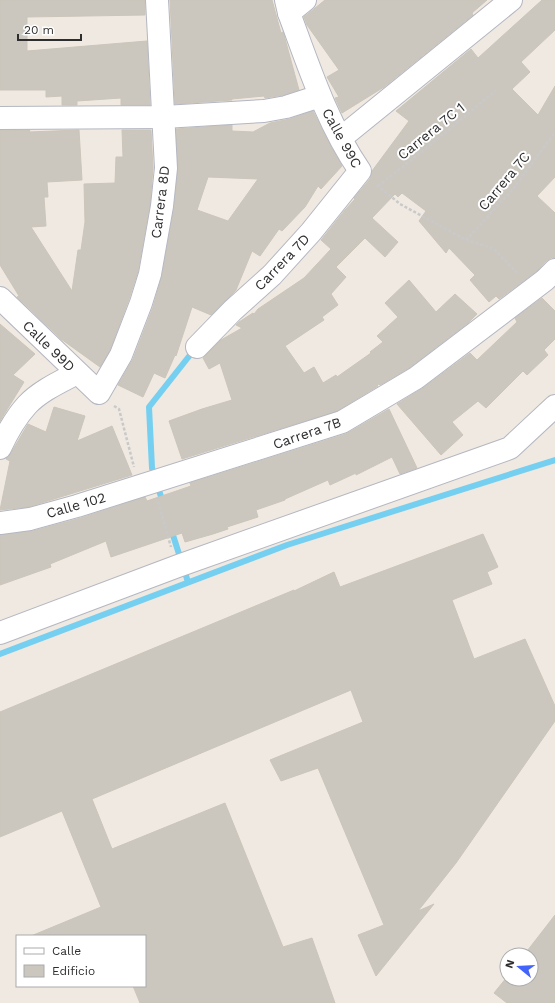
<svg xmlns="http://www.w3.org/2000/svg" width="555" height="1003" viewBox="0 0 555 1003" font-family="'Work Sans',sans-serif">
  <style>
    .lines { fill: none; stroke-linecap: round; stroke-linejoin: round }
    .stream { stroke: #75cff0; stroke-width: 6 }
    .building { fill: #cbc7bf; stroke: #cbc5ba; fill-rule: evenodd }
    .minor-casing { stroke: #b4b7c1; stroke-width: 24 }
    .path { stroke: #c9c9c9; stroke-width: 2.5; stroke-dasharray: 3 2; stroke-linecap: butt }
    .minor { stroke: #fff; stroke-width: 22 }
    .labels { text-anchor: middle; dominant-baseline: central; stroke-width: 4; stroke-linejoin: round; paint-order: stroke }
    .street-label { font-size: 14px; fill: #2e2e2e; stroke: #fff }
  </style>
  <rect width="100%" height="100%" fill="#efe9e1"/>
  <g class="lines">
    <g class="stream">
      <polyline points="163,503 152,468 149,407 194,350"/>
      <polyline points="171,529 188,582"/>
      <polyline points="0,654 287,545 555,460"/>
    </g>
  </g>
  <g class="building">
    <polygon points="0,0 145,0 145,15 27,17 27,51 147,41 150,105 121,105 121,98 77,101 77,105 62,105 62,96 46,97 46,90 0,90"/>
    <polygon points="170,0 272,0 281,33 283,32 284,35 299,90 283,95 265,98 264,96 232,99 232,100 175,104"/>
    <polygon points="325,0 487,0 472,13 473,15 384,87 342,113 335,98 339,97 327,77 339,70 307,25 304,17"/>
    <polygon points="542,0 555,0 555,30 521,62 530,72 512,89 538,115 555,86 555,177 537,196 555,213 555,258 551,258 546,261 537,271 499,299 496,296 489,302 470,280 475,275 449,248 446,253 419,221 426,211 402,193 398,197 395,194 372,218 398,242 385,257 365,238 336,267 346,277 331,294 338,305 322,317 324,320 285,346 304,373 314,367 323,383 336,375 337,377 371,353 370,352 383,342 377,336 398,317 385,303 409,280 436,312 455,294 477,314 468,323 409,368 380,385 379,384 377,385 378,386 337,411 182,459 169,421 202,409 232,400 220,363 209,369 203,358 221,340 242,328 236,325 239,322 253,313 254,314 258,309 304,278 331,249 321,240 345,210 355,199 354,198 370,179 372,171 409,121 396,111 471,49 478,58"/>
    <path d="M313,111L327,139L342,166L321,189L318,186L305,207L282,231L279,229L260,256L252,251L236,290L211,315L192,307L176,356L175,355L165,378L154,373L143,397L118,385L133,359L153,307L162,276L174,208L178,169L176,129L232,125V131L253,132L270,123L290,119ZM208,177L258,179L228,221L197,210Z"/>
    <polygon points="0,130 30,130 29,132 79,130 82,180 47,182 48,197 44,197 46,226 31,227 72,291 78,250 81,250 85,222 84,184 115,183 116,157 123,157 122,130 151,130 153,168 150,204 138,271 129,299 110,350 100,367 61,339 17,297 19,296 0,265"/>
    <polygon points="542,298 555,311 555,339 544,350 548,355 527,375 523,371 486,408 478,401 452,422 463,435 441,455 397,404 423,388 470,353 477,360 517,322 515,318"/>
    <polygon points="0,324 35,354 13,375 24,382 0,421"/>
    <polygon points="54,407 85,416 77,441 112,426 132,475 28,507 0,510 10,461 6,459 11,453 28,424 46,432"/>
    <polygon points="389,409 417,468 400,474 392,457 356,475 356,473 330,485 328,480 285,499 285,500 256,510 258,517 227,527 228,529 213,534 185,542 182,533 111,557 106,541 50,564 51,567 0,585 0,535 33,531 81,518 145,497 147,501 191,486 190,483 346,434"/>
    <polygon points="483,534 498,567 487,572 492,584 452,600 474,659 525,639 555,706 555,721 456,863 418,911 434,904 376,976 358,935 384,925 318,768 281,781 270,760 363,722 351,690 92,799 112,849 225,803 283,947 312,938 335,1003 140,1003 133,986 145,986 145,936 31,936 101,907 62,811 0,837 0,712 294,590 294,591 334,572 340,587"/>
    <polygon points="555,915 555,1003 507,1003 494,993 507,977 507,979 531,979 531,955 524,955"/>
  </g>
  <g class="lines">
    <defs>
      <g id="minor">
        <polyline points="289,13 305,0"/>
        <polyline points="0,118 164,117 264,111 286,107 320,96"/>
        <polyline points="341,138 511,0"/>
        <polyline points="0,298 99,393 121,355 141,303 150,274 162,206 166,168 157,0"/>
        <path d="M197,347L233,310L272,275L311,232L360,171C327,123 309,67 289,13L286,0"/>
        <path d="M0,448C7,433 16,417 27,405C40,391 60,382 77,373"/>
        <polyline points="0,523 30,519 77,506 342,422 416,378 545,280 555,270"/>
        <polyline points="0,633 178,566 510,448 555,406"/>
      </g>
    </defs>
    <use href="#minor" class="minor-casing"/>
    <g class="path">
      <polyline points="377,185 400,204 466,240 493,248 518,274"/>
      <polyline points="378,186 444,134 496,90"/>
      <polyline points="466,240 514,188 555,132"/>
      <polyline points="114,406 119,409 134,467"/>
      <polyline points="158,502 171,547"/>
    </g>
    <use href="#minor" class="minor"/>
  </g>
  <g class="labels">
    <g class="street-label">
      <text transform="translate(431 131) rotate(-39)">Carrera 7C 1</text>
      <text transform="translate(342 138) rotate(61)">Calle 99C</text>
      <text transform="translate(504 181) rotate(-50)">Carrera 7C</text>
      <text transform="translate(160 202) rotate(-83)">Carrera 8D</text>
      <text transform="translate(282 262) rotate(-46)">Carrera 7D</text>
      <text transform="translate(49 346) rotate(44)">Calle 99D</text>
      <text transform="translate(307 433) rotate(-19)">Carrera 7B</text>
      <text transform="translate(76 505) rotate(-16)">Calle 102</text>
    </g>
  </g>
  <rect x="16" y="935" width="130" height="52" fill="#ffffff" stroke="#ababab"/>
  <rect x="24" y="948" width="20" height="6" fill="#ffffff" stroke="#ababab"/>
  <text x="52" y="955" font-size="12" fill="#2e2e2e">Calle</text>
  <rect x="24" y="965" width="20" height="12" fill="#cbc7bf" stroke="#ababab"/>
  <text x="52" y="975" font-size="12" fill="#2e2e2e">Edificio</text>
  <g transform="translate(519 967) rotate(288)"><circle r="19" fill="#ffffff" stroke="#ababab"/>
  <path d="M0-3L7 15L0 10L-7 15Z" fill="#4264fb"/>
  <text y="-6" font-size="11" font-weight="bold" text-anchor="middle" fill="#2e2e2e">N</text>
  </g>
  <path d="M18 34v6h63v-6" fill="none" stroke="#2e2e2e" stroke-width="2"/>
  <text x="24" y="34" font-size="12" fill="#2e2e2e" stroke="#ffffff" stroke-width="3" paint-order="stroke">20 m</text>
</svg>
